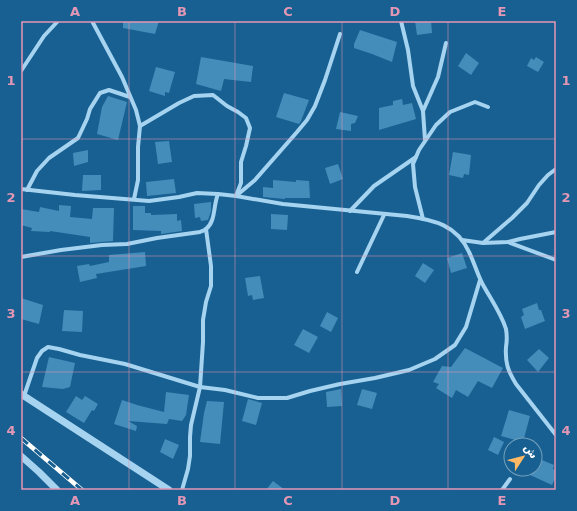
<svg xmlns="http://www.w3.org/2000/svg" width="577" height="511" viewBox="0 0 577 511" font-family="'DejaVu Sans',Vazirmatn,sans-serif">
  <style>
    .building { fill: #448dba }
    .lines { fill: none; stroke-linecap: round; stroke-linejoin: round }
    .minor { stroke: #a5d3f0; stroke-width: 4 }
    .tertiary { stroke: #a5d3f0; stroke-width: 7 }
    .rail-casing { stroke: #fff; stroke-width: 4.5 }
    .rail { stroke: #176091; stroke-width: 3; stroke-dasharray: 9; stroke-linecap: butt }
    .grid { fill: none; stroke: #e497b5; stroke-width: 1; stroke-opacity: 0.55 }
    .neatline { fill: none; stroke: #e497b5; stroke-width: 1.5 }
    .grid-label { font-size: 13px; text-anchor: middle; font-weight: bold; fill: #e497b5 }
  </style>
  <rect width="100%" height="100%" fill="#176091"/>
  <g class="building">
    <polygon points="123,21 159,21 155,34 123,28"/>
    <polygon points="415,21 431,21 432,33 417,35"/>
    <polygon points="360,30 397,42 392,62 372,54 354,48 354,44"/>
    <polygon points="466,53 479,63 471,75 458,66"/>
    <polygon points="201,57 253,66 251,82 224,79 221,91 196,84"/>
    <polygon points="536,57 544,62 538,72 527,66 531,58 534,60"/>
    <polygon points="156,67 175,72 169,93 165,92 165,96 149,91"/>
    <polygon points="284,93 309,100 301,121 299,124 276,117"/>
    <polygon points="108,96 127,102 118,140 97,134 102,107"/>
    <polygon points="402,99 403,105 412,103 416,119 379,130 379,108 393,105 393,101"/>
    <polygon points="340,112 358,116 355,123 351,124 351,131 336,129"/>
    <polygon points="169,141 172,162 158,164 155,142"/>
    <polygon points="88,150 88,162 74,166 73,153"/>
    <polygon points="453,152 471,155 469,175 464,174 463,178 449,175"/>
    <polygon points="338,164 343,179 330,184 325,168"/>
    <polygon points="83,175 101,175 101,190 82,191"/>
    <polygon points="174,179 176,193 147,196 146,182"/>
    <polygon points="273,180 296,182 296,180 309,181 310,198 285,198 285,199 263,197 263,187 273,188"/>
    <polygon points="211,202 211,211 208,220 201,221 200,217 195,218 194,204"/>
    <polygon points="59,205 71,206 70,217 92,219 93,208 114,208 113,241 90,243 90,237 50,231 50,232 31,231 32,228 21,225 21,209 39,212 40,207 59,211"/>
    <polygon points="133,206 145,206 145,213 151,213 151,215 177,214 177,221 181,220 182,231 161,234 161,231 133,230"/>
    <polygon points="271,214 288,215 287,230 271,229"/>
    <polygon points="145,252 146,266 96,274 97,278 80,282 77,266 89,264 90,266 109,262 109,255"/>
    <polygon points="462,253 467,268 451,273 447,258"/>
    <polygon points="423,263 434,270 425,283 415,276"/>
    <polygon points="260,276 264,298 253,300 252,295 248,296 245,278"/>
    <polygon points="21,298 43,305 39,324 21,319"/>
    <polygon points="537,303 539,310 541,310 545,321 525,329 521,317 524,315 522,309"/>
    <polygon points="64,310 83,311 82,332 62,331"/>
    <polygon points="327,312 338,318 331,332 320,326"/>
    <polygon points="303,329 318,337 309,353 294,345"/>
    <polygon points="465,348 503,368 492,388 478,381 468,397 456,390 452,398 436,388 439,384 433,382 442,366 451,367"/>
    <polygon points="539,349 549,358 538,372 527,360"/>
    <polygon points="49,357 75,363 70,387 63,389 42,387"/>
    <polygon points="341,389 342,406 327,407 326,392"/>
    <polygon points="362,389 377,393 372,409 357,405"/>
    <polygon points="166,392 189,395 186,415 182,421 169,419 167,424 128,421 137,426 136,431 114,424 122,400 137,405 164,412"/>
    <polygon points="76,396 82,400 85,396 98,404 94,411 92,410 84,423 66,412"/>
    <polygon points="248,399 262,403 256,425 242,421"/>
    <polygon points="207,401 224,402 220,444 200,442 204,413"/>
    <polygon points="509,410 530,416 523,442 501,436"/>
    <polygon points="494,437 504,442 498,455 488,450"/>
    <polygon points="165,439 179,445 173,459 160,452"/>
    <polygon points="537,458 554,465 553,469 556,471 556,476 552,485 530,475 533,469 535,469 535,464"/>
    <polygon points="273,481 285,490 266,490"/>
  </g>
  <g class="lines">
    <g class="minor">
      <polyline points="92,21 122,77 136,110 140,126 138,147 138,180 134,199"/>
      <polyline points="401,21 408,50 413,86 423,111"/>
      <polyline points="21,71 44,36 58,21"/>
      <polyline points="140,126 179,103 194,96 213,95 227,106 238,112 246,118 250,128 246,146 241,162 241,183 236,196"/>
      <polyline points="425,140 423,111 438,77 446,43"/>
      <path d="M21,189L75,195L149,201L179,197L197,193L218,194L236,196L283,204L407,216C434,220 457,225 469,252C474,262 477,273 482,283C490,298 501,313 506,329C507,335 507,341 506,347C505,363 508,371 516,384L556,435"/>
      <polyline points="27,190 37,171 49,158 78,138 87,119 90,109 100,93 109,90 130,97"/>
      <polyline points="236,196 255,180 297,132 307,120 315,106 325,80 340,34"/>
      <polyline points="350,211 374,186 416,157"/>
      <polyline points="423,219 415,187 413,164 419,150 436,125 450,112 475,102 488,107"/>
      <polyline points="462,240 483,243 508,242 520,239 556,232"/>
      <polyline points="508,242 556,260"/>
      <polyline points="483,243 512,218 527,203 539,185 548,175 556,169"/>
      <path d="M21,257L61,250L102,245L127,244L157,238L200,232C202,231 204,231 206,229C216,221 213,206 218,194"/>
      <polyline points="357,272 384,215"/>
      <polyline points="24,396 37,358 42,351 48,347 59,349 80,355 125,364 200,387 225,390 258,398 287,398 310,391 340,384 375,378 409,370 435,359 455,345 466,327 480,280"/>
      <polyline points="182,490 188,469 190,456 190,437 191,425 200,387 203,342 203,320 206,302 211,286 211,266 206,229"/>
      <polyline points="502,490 510,479"/>
    </g>
    <g class="tertiary">
      <polyline points="21,394 169,490"/>
      <polyline points="21,456 39,472 57,490"/>
    </g>
    <defs>
      <polyline id="rail" points="21,438 82,490"/>
    </defs>
    <use href="#rail" class="rail-casing"/>
    <use href="#rail" class="rail"/>
  </g>
  <path class="grid" d="M129,21V490M235,21V490M342,21V490M448,21V490M21,139H556M21,256H556M21,372H556"/>
  <rect width="577" height="511" fill="none" stroke="#176091" stroke-width="44"/>
  <g transform="translate(523 457) rotate(54)"><circle r="19" fill="#176091" stroke="#74a0bd"/>
  <path d="M0-3L7 15L0 10L-7 15Z" fill="#ffb964"/>
  <text y="-6" font-size="11" font-weight="bold" text-anchor="middle" fill="#ffffff">ش</text>
  </g>
  <rect x="22" y="22" width="533" height="467" class="neatline"/>
  <g class="grid-label">
    <text x="75" y="16">A</text>
    <text x="182" y="16">B</text>
    <text x="288" y="16">C</text>
    <text x="395" y="16">D</text>
    <text x="502" y="16">E</text>
    <text x="11" y="85">1</text>
    <text x="566" y="85">1</text>
    <text x="11" y="202">2</text>
    <text x="566" y="202">2</text>
    <text x="11" y="318">3</text>
    <text x="566" y="318">3</text>
    <text x="11" y="435">4</text>
    <text x="566" y="435">4</text>
    <text x="75" y="505">A</text>
    <text x="182" y="505">B</text>
    <text x="288" y="505">C</text>
    <text x="395" y="505">D</text>
    <text x="502" y="505">E</text>
  </g>
</svg>
